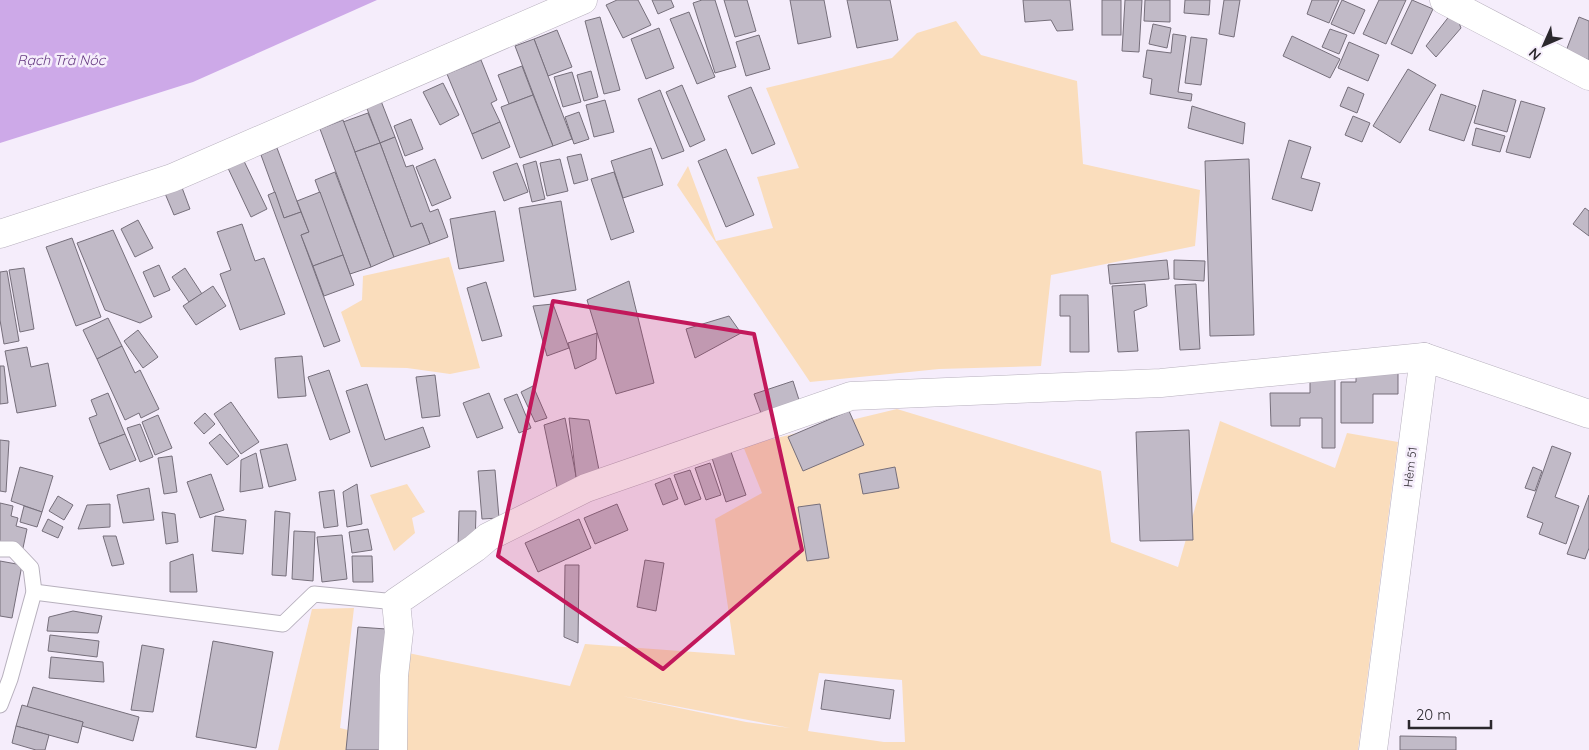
<svg xmlns="http://www.w3.org/2000/svg" width="1589" height="750" viewBox="0 0 1589 750" font-family="Quicksand,sans-serif">
  <style>
    .green { fill: #faddbc; fill-rule: evenodd }
    .water { fill: #cda9e8 }
    .building { fill: #c1bac7; stroke: #766f7b }
    .lines { fill: none; stroke-linecap: round; stroke-linejoin: round }
    .lane-casing { stroke: #b7b0bd; stroke-width: 17 }
    .street-casing { stroke: #b7b0bd; stroke-width: 29 }
    .lane { stroke: #fff; stroke-width: 15 }
    .street { stroke: #fff; stroke-width: 28 }
    .marked { fill: #c2185b; fill-opacity: 0.2; stroke: #c2185b; stroke-width: 4; stroke-linejoin: round }
    .labels { text-anchor: middle; dominant-baseline: central; stroke-width: 5; stroke-linejoin: round; paint-order: stroke }
    .street-label { font-size: 12px; fill: #2b282d; stroke: #f5edfb }
    .water-label { font-size: 14px; font-style: italic; fill: #643780; stroke: #f5edfb }
  </style>
  <rect width="100%" height="100%" fill="#f5edfb"/>
  <g class="green">
    <polygon points="956,21 981,55 1077,81 1083,164 1200,190 1195,246 1051,275 1041,366 939,369 810,382 677,185 688,166 716,241 773,228 757,177 799,168 766,88 892,58 917,33"/>
    <polygon points="449,257 480,368 450,374 407,368 361,367 341,312 362,300 363,276"/>
    <path d="M897,409L1101,471L1111,542L1178,567L1220,421L1335,468L1347,433L1398,442L1358,750H402L408,653L570,686L585,644L735,655L715,519L762,493L743,446ZM819,673L902,680L905,742H884L808,731ZM622,696L790,728L746,722Z"/>
    <polygon points="407,484 425,512 412,518 415,533 394,551 370,495"/>
    <polygon points="354,608 340,728 372,736 370,750 278,750 312,609"/>
  </g>
  <polygon class="water" points="0,0 377,0 193,82 0,143"/>
  <g class="building">
    <polygon points="617,0 638,0 651,25 623,38 606,5"/>
    <polygon points="652,0 671,0 674,7 658,14"/>
    <polygon points="702,0 715,0 736,67 715,73 693,3"/>
    <polygon points="724,0 747,0 756,31 735,37"/>
    <polygon points="790,0 824,0 831,37 798,44"/>
    <polygon points="847,0 890,0 898,40 857,48"/>
    <polygon points="1023,0 1070,0 1073,30 1057,31 1051,20 1025,22"/>
    <rect x="1102" y="0" width="19" height="35"/>
    <polygon points="1125,0 1142,0 1139,52 1122,51"/>
    <polygon points="1145,0 1170,0 1170,22 1144,21"/>
    <polygon points="1185,0 1210,0 1209,15 1184,13"/>
    <polygon points="1224,0 1240,0 1234,37 1219,34"/>
    <polygon points="1312,0 1339,0 1329,23 1307,14"/>
    <polygon points="1342,0 1365,10 1354,34 1331,24"/>
    <polygon points="1379,0 1406,0 1386,44 1363,34"/>
    <polygon points="1412,0 1433,9 1412,54 1391,44"/>
    <polygon points="1454,10 1461,28 1436,57 1426,46"/>
    <polygon points="689,12 715,77 697,84 670,19"/>
    <polygon points="600,17 620,90 604,94 585,21"/>
    <polygon points="1579,17 1589,21 1589,60 1566,51"/>
    <polygon points="1153,24 1171,28 1167,48 1149,44"/>
    <polygon points="659,28 674,68 646,79 631,39"/>
    <polygon points="1330,29 1347,35 1339,54 1322,47"/>
    <polygon points="557,30 572,67 548,76 534,39"/>
    <polygon points="1173,34 1186,36 1178,92 1192,94 1191,101 1150,94 1152,79 1143,77 1147,50 1171,53"/>
    <polygon points="759,35 770,69 746,76 736,42"/>
    <polygon points="1292,36 1340,59 1330,78 1283,56"/>
    <polygon points="1191,37 1207,39 1201,85 1185,83"/>
    <polygon points="534,39 572,139 553,146 515,46"/>
    <polygon points="1349,42 1379,55 1368,81 1338,68"/>
    <polygon points="481,60 497,100 491,103 500,122 472,134 447,74"/>
    <polygon points="522,66 533,95 509,104 498,75"/>
    <polygon points="1408,69 1436,85 1400,143 1373,126"/>
    <polygon points="591,71 598,97 584,101 577,75"/>
    <polygon points="572,72 581,102 563,107 554,77"/>
    <polygon points="443,83 459,115 440,125 423,92"/>
    <polygon points="682,85 705,140 690,147 666,92"/>
    <polygon points="751,87 775,144 752,154 728,96"/>
    <polygon points="1348,87 1364,94 1357,113 1340,106"/>
    <polygon points="660,90 684,151 662,159 638,99"/>
    <polygon points="1483,90 1516,100 1507,132 1474,123"/>
    <polygon points="1441,94 1476,106 1464,141 1429,130"/>
    <polygon points="533,95 553,146 520,158 501,107"/>
    <polygon points="605,100 614,132 594,137 586,105"/>
    <polygon points="381,101 395,137 380,143 366,106"/>
    <polygon points="1521,101 1545,108 1530,158 1506,152"/>
    <polygon points="1192,106 1245,123 1243,144 1188,128"/>
    <polygon points="579,112 589,139 574,144 565,117"/>
    <polygon points="368,113 380,143 355,152 343,122"/>
    <polygon points="1353,116 1370,123 1362,142 1345,135"/>
    <polygon points="411,119 423,149 405,156 394,126"/>
    <polygon points="343,120 394,257 371,267 320,129"/>
    <polygon points="500,122 510,147 482,159 472,134"/>
    <polygon points="1476,128 1505,136 1500,152 1472,145"/>
    <polygon points="395,137 406,167 413,165 430,212 438,209 448,237 430,244 422,223 411,227 380,143"/>
    <polygon points="1289,140 1311,147 1301,178 1320,183 1312,211 1272,199"/>
    <polygon points="380,143 411,227 422,223 430,244 394,257 355,152"/>
    <polygon points="277,148 301,212 284,218 261,155"/>
    <polygon points="651,148 663,185 623,198 611,161"/>
    <polygon points="726,149 754,215 726,227 698,161"/>
    <polygon points="581,154 588,180 574,184 567,157"/>
    <polygon points="243,159 267,209 251,217 227,166"/>
    <polygon points="435,159 451,198 432,206 416,167"/>
    <polygon points="560,159 568,191 547,196 540,163"/>
    <polygon points="1249,159 1254,335 1210,336 1205,161"/>
    <polygon points="536,161 545,199 532,202 523,165"/>
    <polygon points="517,163 528,192 504,201 493,172"/>
    <polygon points="335,172 371,267 350,274 315,180"/>
    <polygon points="614,172 634,232 611,240 591,179"/>
    <polygon points="181,185 190,209 174,215 164,191"/>
    <polygon points="275,192 284,218 301,212 309,232 301,235 340,341 324,347 268,195"/>
    <polygon points="320,192 343,255 313,266 301,235 309,232 297,201"/>
    <polygon points="561,201 576,290 534,297 519,208"/>
    <polygon points="1585,208 1589,211 1589,236 1573,224"/>
    <polygon points="495,211 504,261 459,269 450,219"/>
    <polygon points="138,220 153,248 135,257 121,229"/>
    <polygon points="242,224 255,261 264,258 285,314 240,330 220,274 231,270 217,232"/>
    <polygon points="113,230 152,317 140,323 105,310 77,243"/>
    <polygon points="72,238 101,317 76,326 46,247"/>
    <polygon points="343,255 354,285 324,296 313,266"/>
    <polygon points="1167,260 1169,279 1110,284 1108,265"/>
    <polygon points="1174,260 1205,261 1204,281 1174,279"/>
    <polygon points="159,265 170,290 154,297 143,272"/>
    <polygon points="24,268 34,329 20,332 9,270"/>
    <polygon points="185,268 202,294 189,302 172,277"/>
    <polygon points="7,271 19,341 4,344 0,320 0,272"/>
    <polygon points="629,281 654,383 616,394 587,300"/>
    <polygon points="486,282 502,336 482,341 467,288"/>
    <polygon points="1145,284 1147,306 1134,311 1138,351 1118,352 1112,286"/>
    <polygon points="1196,284 1200,349 1180,350 1175,285"/>
    <polygon points="213,286 226,306 196,325 183,306"/>
    <polygon points="1060,295 1088,295 1089,352 1070,352 1070,316 1060,316"/>
    <polygon points="553,304 569,348 547,356 533,306"/>
    <polygon points="729,316 741,333 695,358 686,329"/>
    <polygon points="108,318 122,346 97,359 83,330"/>
    <polygon points="138,330 158,357 143,368 124,341"/>
    <polygon points="597,333 596,359 575,369 568,343"/>
    <polygon points="122,346 135,373 140,370 159,409 141,418 139,413 125,420 97,359"/>
    <polygon points="27,347 31,367 48,363 56,406 17,413 5,351"/>
    <polygon points="302,356 306,396 278,398 275,358"/>
    <polygon points="0,366 4,366 8,403 0,404"/>
    <polygon points="329,370 350,432 330,440 308,377"/>
    <polygon points="1398,373 1398,394 1373,394 1373,423 1341,423 1341,382 1356,382 1356,374"/>
    <polygon points="435,375 440,416 422,418 416,377"/>
    <polygon points="1310,377 1335,377 1335,448 1322,448 1322,418 1300,418 1300,426 1271,426 1270,393 1310,393"/>
    <polygon points="793,381 800,403 762,416 754,394"/>
    <polygon points="367,384 385,440 423,427 430,447 371,467 346,391"/>
    <polygon points="533,386 547,418 535,422 521,392"/>
    <polygon points="108,393 125,434 99,444 89,418 97,415 91,400"/>
    <polygon points="489,393 503,428 477,438 463,403"/>
    <polygon points="517,394 531,428 519,433 504,399"/>
    <polygon points="231,402 259,442 241,454 214,414"/>
    <polygon points="849,411 864,445 803,471 788,437"/>
    <polygon points="205,413 215,424 204,434 194,423"/>
    <polygon points="158,415 172,448 155,455 142,422"/>
    <polygon points="565,418 579,492 559,497 544,425"/>
    <polygon points="569,418 589,420 600,475 576,477"/>
    <polygon points="140,424 153,457 140,462 127,428"/>
    <polygon points="1189,430 1193,540 1140,541 1136,432"/>
    <polygon points="125,434 136,460 110,470 99,444"/>
    <polygon points="220,434 239,456 227,465 209,443"/>
    <polygon points="0,440 9,441 6,492 0,491"/>
    <polygon points="287,444 296,480 269,487 260,450"/>
    <polygon points="1552,446 1571,453 1555,497 1579,506 1566,544 1539,534 1543,523 1527,517"/>
    <polygon points="731,452 746,495 726,502 712,458"/>
    <polygon points="256,453 263,488 240,492 241,460"/>
    <polygon points="172,456 177,492 164,494 158,458"/>
    <polygon points="710,463 721,495 706,500 695,468"/>
    <polygon points="20,467 53,476 42,512 11,501"/>
    <polygon points="895,467 899,488 863,494 859,474"/>
    <polygon points="1533,467 1542,471 1535,491 1525,488"/>
    <polygon points="495,470 499,518 482,519 478,471"/>
    <polygon points="690,470 701,499 685,505 674,475"/>
    <polygon points="211,474 224,510 200,518 187,482"/>
    <polygon points="670,478 678,499 663,505 655,484"/>
    <polygon points="357,484 362,524 347,527 343,492"/>
    <polygon points="149,488 154,520 123,523 117,495"/>
    <polygon points="334,490 338,526 324,528 319,492"/>
    <polygon points="1589,495 1589,548 1585,559 1567,554"/>
    <polygon points="58,496 73,505 64,520 49,511"/>
    <polygon points="0,503 13,506 11,516 18,518 16,526 27,529 23,548 0,543"/>
    <polygon points="110,504 110,527 78,529 87,505"/>
    <polygon points="617,504 628,530 595,544 584,518"/>
    <polygon points="820,504 829,558 807,561 798,507"/>
    <polygon points="24,506 42,512 37,527 20,522"/>
    <polygon points="275,511 290,513 286,576 272,575"/>
    <polygon points="459,511 476,511 475,548 458,547"/>
    <polygon points="162,512 175,514 178,542 166,544"/>
    <polygon points="215,516 246,520 243,554 212,551"/>
    <polygon points="48,519 63,527 58,538 42,531"/>
    <polygon points="579,519 591,548 538,572 525,543"/>
    <polygon points="368,529 372,550 352,553 349,532"/>
    <polygon points="294,531 315,532 313,581 292,579"/>
    <polygon points="342,535 347,579 322,582 317,537"/>
    <polygon points="103,536 116,536 124,564 112,566"/>
    <polygon points="193,554 197,592 170,592 170,562"/>
    <polygon points="352,556 372,556 373,582 353,582"/>
    <polygon points="645,560 664,563 656,611 637,607"/>
    <polygon points="0,561 22,565 12,618 0,616"/>
    <polygon points="565,565 579,565 578,643 564,637"/>
    <polygon points="73,611 102,616 98,633 47,631 49,617"/>
    <polygon points="358,627 386,629 393,750 346,750"/>
    <polygon points="50,635 99,641 97,657 48,651"/>
    <polygon points="213,641 273,652 256,748 196,737"/>
    <polygon points="142,645 164,649 153,712 131,710"/>
    <polygon points="51,657 103,662 104,682 49,678"/>
    <polygon points="825,680 894,690 890,719 821,709"/>
    <polygon points="33,687 139,717 133,741 82,726 83,722 27,707"/>
    <polygon points="22,705 83,722 78,743 16,726"/>
    <polygon points="16,726 49,735 45,750 36,750 12,743"/>
    <polygon points="1400,736 1456,737 1456,750 1400,750"/>
  </g>
  <g class="lines">
    <defs>
      <g id="lane">
        <polyline points="0,549 13,549 31,568 34,592 10,679 0,705"/>
        <polyline points="34,592 283,624 314,594 396,602"/>
      </g>
      <g id="street">
        <polyline points="1444,0 1589,76"/>
        <polyline points="0,234 172,178 583,0"/>
        <polyline points="393,750 394,676 399,632 396,602 475,548 488,537 586,488 851,396 1161,383 1424,357"/>
        <polyline points="1373,750 1424,357 1589,414"/>
      </g>
    </defs>
    <use href="#lane" class="lane-casing"/>
    <use href="#street" class="street-casing"/>
    <use href="#lane" class="lane"/>
    <use href="#street" class="street"/>
  </g>
  <path class="marked" d="M553,301L754,334L802,550L663,669L498,556Z"/>
  <g class="labels">
    <g class="street-label">
      <text transform="translate(1410 467) rotate(-83)">Hẻm 51</text>
    </g>
    <g class="water-label">
      <text x="61" y="60">Rạch Trà Nóc</text>
    </g>
  </g>
  <g transform="translate(1544 45) rotate(225)" stroke="#f5edfb" stroke-width="4" paint-order="stroke">
  <path d="M0-4L9 19L0 12L-9 19Z" fill="#2b282d"/>
  <text y="-8" font-size="14" font-weight="bold" text-anchor="middle" fill="#2b282d">N</text>
  </g>
  <path d="M1409 720v8h82v-8" fill="none" stroke="#2b282d" stroke-width="2.5"/>
  <text x="1416" y="720" font-size="15" fill="#2b282d" stroke="#f5edfb" stroke-width="4" paint-order="stroke">20 m</text>
</svg>
